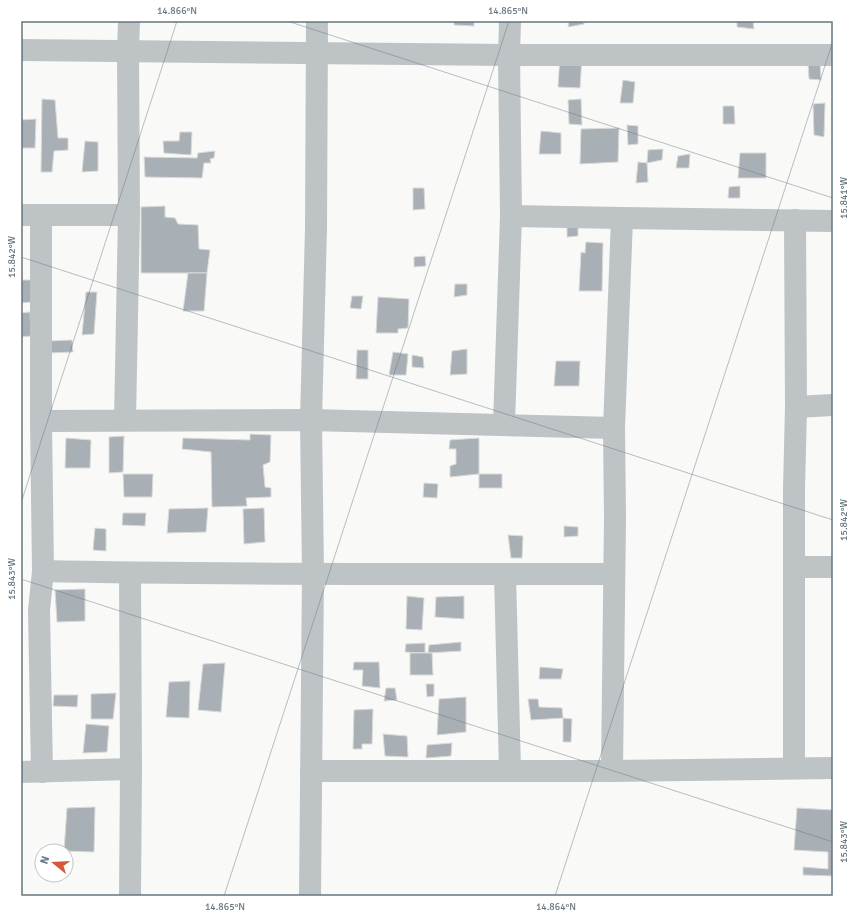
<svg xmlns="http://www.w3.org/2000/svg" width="854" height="917" viewBox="0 0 854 917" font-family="Signika,sans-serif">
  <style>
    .building { fill: #a8afb5; stroke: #dbdad9 }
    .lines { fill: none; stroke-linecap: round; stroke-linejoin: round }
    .minor { stroke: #bec3c6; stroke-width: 22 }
    .ticks { fill: none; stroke: #66757f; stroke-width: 1; stroke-opacity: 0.45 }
    .neatline { fill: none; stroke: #66757f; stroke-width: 1.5 }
    .ticks-label { font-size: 10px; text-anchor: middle; fill: #66757f }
  </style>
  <rect width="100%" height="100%" fill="#f9f9f7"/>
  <g class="building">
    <polygon points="454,21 474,21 474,26 454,25"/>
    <polygon points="569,21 584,21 584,24 568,27"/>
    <polygon points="737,21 753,21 754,29 737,27"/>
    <polygon points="560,55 582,57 580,88 558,87"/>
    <polygon points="808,63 820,63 821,80 809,79"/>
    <polygon points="623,80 635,82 633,103 620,103"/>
    <polygon points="42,99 55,100 58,138 68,138 68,150 54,151 52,172 41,172"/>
    <polygon points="581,99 582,125 569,124 568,100"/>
    <polygon points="825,103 824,137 814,135 813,104"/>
    <polygon points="723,106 734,106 735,124 723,124"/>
    <polygon points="36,119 35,148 21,148 21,120"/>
    <polygon points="627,125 638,126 638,144 628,145"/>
    <polygon points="619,128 618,162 580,164 581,129"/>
    <polygon points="541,131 561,133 561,154 539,154"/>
    <polygon points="180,132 192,132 191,155 164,153 163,141 179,141"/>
    <polygon points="85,141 98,142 98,171 82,172"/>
    <polygon points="663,149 662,160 647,163 648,150"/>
    <polygon points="215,151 214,158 210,159 211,163 204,163 202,178 145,177 144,157 197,158 198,153"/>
    <polygon points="740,153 766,153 766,178 738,178"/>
    <polygon points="690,154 689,168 676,168 678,156"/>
    <polygon points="638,162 647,163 648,182 636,183"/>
    <polygon points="740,186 740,198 728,198 729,187"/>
    <polygon points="413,188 424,188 425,209 413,210"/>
    <polygon points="165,206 165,217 175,218 178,224 198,225 199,249 210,250 207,273 141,273 141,207"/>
    <polygon points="567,224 578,225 578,236 567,237"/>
    <polygon points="586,242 603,243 602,291 579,291 581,252 585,253"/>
    <polygon points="425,256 426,266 414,267 414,257"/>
    <polygon points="188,273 207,273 204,311 183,311"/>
    <polygon points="21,280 31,280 32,302 21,303"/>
    <polygon points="455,284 467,284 467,295 454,297"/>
    <polygon points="86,292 97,292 94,334 82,335"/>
    <polygon points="352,296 363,296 361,309 350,308"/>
    <polygon points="378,297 409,299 408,328 398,329 398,333 376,333"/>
    <polygon points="30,312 31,336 21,337 21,313"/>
    <polygon points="72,340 73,352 49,353 50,341"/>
    <polygon points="467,349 467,374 450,375 452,351"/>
    <polygon points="357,350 368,350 368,379 356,379"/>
    <polygon points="393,352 408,354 406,375 389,375"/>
    <polygon points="412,355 423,357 424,368 412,367"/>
    <polygon points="556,361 580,361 579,386 554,386"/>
    <polygon points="250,434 271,435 270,462 263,465 265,487 271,488 271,497 246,498 247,506 212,507 211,452 182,449 183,438 250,440"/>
    <polygon points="124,436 123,472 109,473 109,437"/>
    <polygon points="66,438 91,440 90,468 65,468"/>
    <polygon points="479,438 479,474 450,477 450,466 456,464 456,449 449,449 450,440"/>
    <polygon points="123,474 153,474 152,497 124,497"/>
    <rect x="479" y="474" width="23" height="14"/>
    <polygon points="424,483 438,484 437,498 423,497"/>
    <polygon points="208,508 206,532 167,533 169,509"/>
    <polygon points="264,508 265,542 244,544 243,509"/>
    <polygon points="123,513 146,513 145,526 122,525"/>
    <polygon points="564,526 578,527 578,536 564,537"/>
    <polygon points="95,528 106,529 106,551 93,550"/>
    <polygon points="508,535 523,536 522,558 511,558"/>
    <polygon points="85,589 85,621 57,622 55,590"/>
    <polygon points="407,596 424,598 422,630 406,629"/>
    <polygon points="464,596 464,619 435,617 436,597"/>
    <polygon points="461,642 461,651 428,653 429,645"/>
    <polygon points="425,643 425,653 405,652 406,644"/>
    <polygon points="410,653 432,653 433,675 410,675"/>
    <polygon points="354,662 379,662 380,688 362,686 363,670 353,670"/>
    <polygon points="225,663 221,712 198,710 203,664"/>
    <polygon points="540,667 563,669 561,679 539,679"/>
    <polygon points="190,681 189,718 166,717 169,682"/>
    <polygon points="426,684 434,684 434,696 427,697"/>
    <polygon points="386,688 395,688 397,700 384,701"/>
    <polygon points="116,693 113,719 91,719 91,694"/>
    <polygon points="54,695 78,695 77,707 53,706"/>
    <polygon points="466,697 466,732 437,735 439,699"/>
    <polygon points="528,699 538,699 539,707 562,708 563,718 531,720"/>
    <polygon points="373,709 372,744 362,744 362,749 353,749 354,710"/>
    <polygon points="563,718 572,719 571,742 563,742"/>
    <polygon points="86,724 109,726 107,752 83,753"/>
    <polygon points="383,734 407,736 408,757 385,756"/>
    <polygon points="452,743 451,756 426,758 427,745"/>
    <polygon points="95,807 94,852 64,851 67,808"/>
    <polygon points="797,808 833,810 833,876 803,875 803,867 828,869 828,852 794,850"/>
  </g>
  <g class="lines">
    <g class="minor">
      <polyline points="21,50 509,55 833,55"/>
      <polyline points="21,215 129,215"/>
      <polyline points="41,215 41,421 43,571 39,610 42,772"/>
      <polyline points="511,216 622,218 833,221"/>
      <polyline points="796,407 833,405"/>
      <polyline points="125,420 129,215 128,51 129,21"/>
      <polyline points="41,421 311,420 614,428"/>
      <polyline points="504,424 511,216 509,55 510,21"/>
      <polyline points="794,567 833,567"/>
      <path d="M43,571C233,575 424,574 614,574"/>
      <polyline points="130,573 131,769 130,896"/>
      <polyline points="505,574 510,771"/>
      <polyline points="794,768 794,489 796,407 795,220"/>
      <polyline points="311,771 612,771 833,768"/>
      <polyline points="612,771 615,517 614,428 622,218"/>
      <polyline points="21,772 131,769"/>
      <polyline points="310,896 313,574 311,420 316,228 317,21"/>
    </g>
  </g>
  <path class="ticks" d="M287,21L833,198M21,257L833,520M21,503L177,21M21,579L833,842M224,896L509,21M555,896L833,41"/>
  <rect width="854" height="917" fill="none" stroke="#ffffff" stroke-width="44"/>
  <g transform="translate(54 863) rotate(288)"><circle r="19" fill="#ffffff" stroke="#c2c8cc"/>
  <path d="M0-3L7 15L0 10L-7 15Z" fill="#d85737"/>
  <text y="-6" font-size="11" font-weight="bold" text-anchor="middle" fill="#66757f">N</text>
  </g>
  <rect x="22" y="22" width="810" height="873" class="neatline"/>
  <g class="ticks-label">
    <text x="177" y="14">14.866°N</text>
    <text x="508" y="14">14.865°N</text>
    <text transform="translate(843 198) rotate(-90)" y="4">15.841°W</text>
    <text transform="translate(11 257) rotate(-90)" y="4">15.842°W</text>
    <text transform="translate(843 520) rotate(-90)" y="4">15.842°W</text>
    <text transform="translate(11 579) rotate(-90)" y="4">15.843°W</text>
    <text transform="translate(843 842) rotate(-90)" y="4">15.843°W</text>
    <text x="225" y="910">14.865°N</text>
    <text x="556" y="910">14.864°N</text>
  </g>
</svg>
